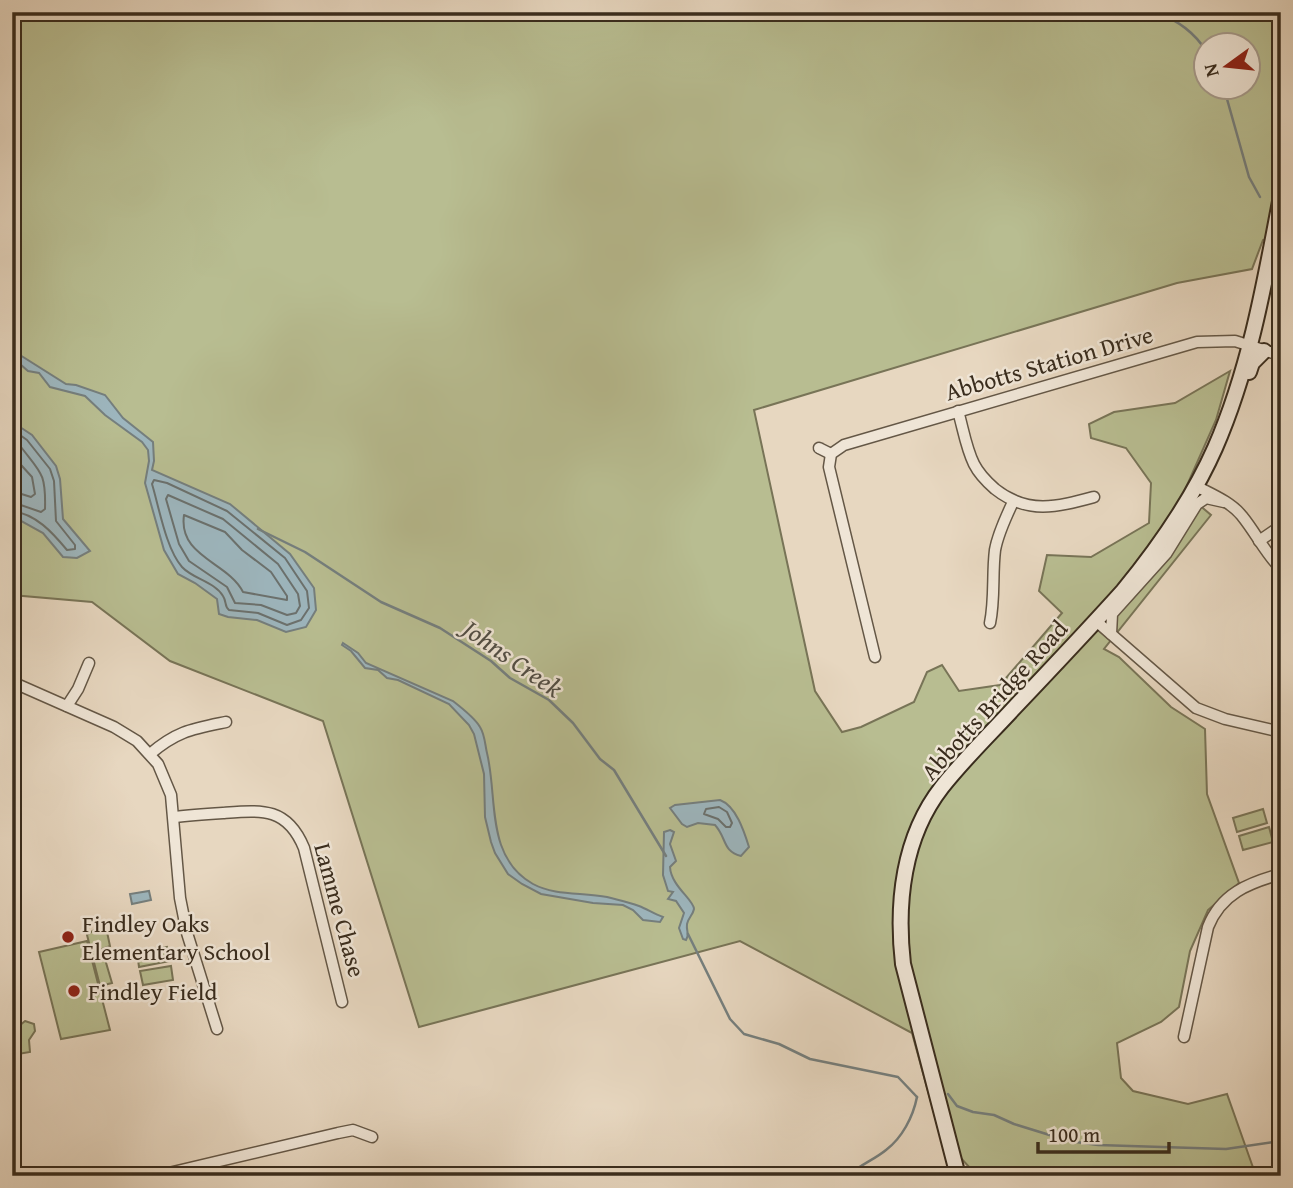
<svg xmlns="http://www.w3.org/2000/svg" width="1293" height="1188" viewBox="0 0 1293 1188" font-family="'Gentium Book Plus',serif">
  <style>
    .green { fill: #b8bd91; stroke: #787457; stroke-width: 2; fill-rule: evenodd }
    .water { fill: #9db6be; stroke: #757f7e; stroke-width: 2 }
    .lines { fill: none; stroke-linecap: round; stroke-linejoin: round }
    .shore { stroke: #6b716e; stroke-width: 2 }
    .stream { stroke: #757f7e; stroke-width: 2.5 }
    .minor-casing { stroke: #645746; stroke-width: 13 }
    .secondary-casing { stroke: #392c1d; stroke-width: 18 }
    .minor { stroke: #efe5d6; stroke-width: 10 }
    .secondary { stroke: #efe5d6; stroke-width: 14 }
    .poi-dot { fill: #8f2418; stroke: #efe5d6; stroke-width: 2.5 }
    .labels { text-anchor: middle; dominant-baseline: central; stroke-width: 5; stroke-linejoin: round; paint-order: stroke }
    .street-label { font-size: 24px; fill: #392c1d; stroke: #efe5d6 }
    .poi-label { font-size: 24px; fill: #392c1d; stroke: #efe5d6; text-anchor: start }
    .water-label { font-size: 26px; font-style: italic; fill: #524e45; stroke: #efe5d6 }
  </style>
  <rect width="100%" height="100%" fill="#e7d7c0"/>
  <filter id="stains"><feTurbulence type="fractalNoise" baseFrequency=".00286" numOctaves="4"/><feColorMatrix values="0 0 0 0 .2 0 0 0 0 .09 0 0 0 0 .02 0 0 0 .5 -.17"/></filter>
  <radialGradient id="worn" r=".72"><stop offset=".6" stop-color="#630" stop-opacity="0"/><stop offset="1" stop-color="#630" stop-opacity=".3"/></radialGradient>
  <g class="green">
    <path d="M12,12H1281V235L1263,240L1252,269L1177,283L754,410L815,691L842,732L861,727L914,702L927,672L942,665L959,691L1000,685L1062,613L1039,591L1047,555L1091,557L1149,523L1151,483L1126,448L1091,438L1089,424L1114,412L1175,403L1230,371L1216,420L1184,492L1211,515L1104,649L1119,657L1171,707L1205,729L1207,794L1239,883L1208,910L1190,951L1179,1007L1161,1022L1117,1043L1121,1078L1133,1091L1188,1104L1227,1094L1256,1176H972L970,1168L940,1135L912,1033L740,941L419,1027L323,721L170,661L92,602L12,595ZM1206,46H1248V88H1206Z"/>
    <polygon points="1263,809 1267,823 1237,832 1233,818"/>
    <polygon points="1269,827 1273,842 1243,850 1239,836"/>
    <polygon points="101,925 107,932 110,946 102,949 112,983 100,986 87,935"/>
    <polygon points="87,941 110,1030 61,1039 39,952"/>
    <polygon points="167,947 170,961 139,967 137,952"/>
    <polygon points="171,966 173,980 143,985 140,971"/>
    <polygon points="25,1021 34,1024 35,1031 29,1040 30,1052 12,1055 12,1027 19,1026"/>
  </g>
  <g class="water">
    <polygon points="12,346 20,355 66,384 76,385 105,395 123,418 153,442 154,461 152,470 230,504 290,554 314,588 316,610 306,627 286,632 257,620 228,617 219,614 217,599 195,583 178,574 164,550 145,483 149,461 148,450 142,442 105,415 85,396 50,387 39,373 28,371 12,357"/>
    <polygon points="20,427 32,435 56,466 60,479 63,519 90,551 77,558 63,557 43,533 12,516 12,430"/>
    <path d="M343,643L358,653L366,663L453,701C462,708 475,718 480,727C485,735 485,745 487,753C498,798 485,857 533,884C555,896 583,892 607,897C618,900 628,902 639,906C647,909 654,914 663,917L660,922L643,920L633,910L623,905L593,903L541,894L522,884L508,874L495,853L491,842L485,817L484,774L474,734L469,725L449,704L398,680L387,678L378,670L365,668L351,651L342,645Z"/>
    <path d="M720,800C736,806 744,831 749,847L741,856C722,851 727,838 715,825L698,823L687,827L682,824L670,808L675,805Z"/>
    <path d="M670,830L674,832L670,844L676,861L670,867C671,886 694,900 694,909C693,915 688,918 687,924C686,932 690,933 686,940L683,939L679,928L684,913L676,901L668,899L673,892L668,891L663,875L664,832Z"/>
    <polygon points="149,891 151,900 132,904 130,894"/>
  </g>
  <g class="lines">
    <g class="shore">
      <path d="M12,436L20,435L27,440L50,469L54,481L56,521L75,545V549L67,550C52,532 36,514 12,511"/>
      <path d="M12,445L21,447C41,473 46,473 45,509L41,512L12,502"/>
      <polyline points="12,455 32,477 35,494 31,497 12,491"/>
      <path d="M154,480L167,483L227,511L285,558L307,591L309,608L301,620L287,625L258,613L229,610C224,606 227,602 223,596C215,582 193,579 182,567C166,549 159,507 152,484Z"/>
      <polygon points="168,495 223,519 278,564 298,594 300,606 296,613 287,615 261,605 235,603 227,587 189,561 179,544 166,499"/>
      <path d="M184,515L225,532L242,550L271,572L287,596V600L243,592C228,562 178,557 184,515Z"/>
      <polygon points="719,807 727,812 732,823 730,827 726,827 718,819 704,814 706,809"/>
    </g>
    <g class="stream">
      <path d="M1156,12C1177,20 1195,33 1206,51"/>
      <polyline points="1222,88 1227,99 1249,177 1260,197"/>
      <polyline points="258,529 305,552 381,602 440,628 491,661 510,678 549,700 573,723 600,759 614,770 666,856"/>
      <polyline points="688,934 730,1019 744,1034 779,1044 810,1059 898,1077 917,1097"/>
      <polyline points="948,1094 957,1106 973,1112 994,1115 1014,1124 1069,1141 1098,1145 1226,1149 1281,1141"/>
      <path d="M848,1176C859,1165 874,1160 886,1150C902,1138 913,1117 917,1097"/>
    </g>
    <defs>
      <g id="minor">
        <path d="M958,411C963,428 966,448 974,464C979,474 987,482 995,489C1028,515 1057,507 1094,497"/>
        <polyline points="819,448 831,454"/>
        <path d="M1196,486C1211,494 1231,502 1242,516C1256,533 1265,553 1281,569"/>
        <polyline points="1259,541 1281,526"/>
        <polyline points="1096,621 1196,708 1225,719 1281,732"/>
        <path d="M990,623C995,599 992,574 995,550C998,533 1006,517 1013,502"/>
        <polyline points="1111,634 1112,614 1166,554 1197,504 1206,498 1224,502"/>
        <polyline points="875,657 829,467 831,454 844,445 1197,342 1235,341 1276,354 1281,358"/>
        <polyline points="12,682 114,727 137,741 158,764 171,795 180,898 187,933 217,1029"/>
        <polyline points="67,706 78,689 89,663"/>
        <path d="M150,754C177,731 192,729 226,722"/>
        <path d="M175,817C191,815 207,814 223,813C262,810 287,807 304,848L342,1002"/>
        <path d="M1184,1037L1208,927C1221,894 1248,883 1281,874"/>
        <polyline points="156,1176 338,1133 353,1130 372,1137"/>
      </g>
      <g id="secondary">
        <polyline points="1249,372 1252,363 1264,351"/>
        <path d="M958,1176L903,964C896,903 903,837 942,787C964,759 990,734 1014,708C1051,669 1087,631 1123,591C1159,547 1192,500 1215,448C1250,368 1265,281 1281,196"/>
      </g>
    </defs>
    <use href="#minor" class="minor-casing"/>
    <use href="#secondary" class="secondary-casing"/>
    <use href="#minor" class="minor"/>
    <use href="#secondary" class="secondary"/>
  </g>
  <g class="poi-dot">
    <circle cx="68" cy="937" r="7"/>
    <circle cx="74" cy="991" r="7"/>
  </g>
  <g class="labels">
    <g class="street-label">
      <text transform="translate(1049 363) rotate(-16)">Abbotts Station Drive</text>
      <text transform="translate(994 700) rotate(-48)">Abbotts Bridge Road</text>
      <text transform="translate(340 910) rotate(75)">Lamme Chase</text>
    </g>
    <g class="poi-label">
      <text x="82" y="923">Findley Oaks<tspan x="82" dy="28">Elementary School</tspan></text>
      <text x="88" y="991">Findley Field</text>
    </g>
    <g class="water-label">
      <text transform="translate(513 658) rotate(35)">Johns Creek</text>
    </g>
  </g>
  <rect width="1293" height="1188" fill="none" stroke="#e7d7c0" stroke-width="42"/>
  <rect x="14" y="14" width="1265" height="1160" fill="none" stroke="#392c1d" stroke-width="3.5"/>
  <rect x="21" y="21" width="1251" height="1146" fill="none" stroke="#392c1d" stroke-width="2"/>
  <g transform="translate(1227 66) rotate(255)"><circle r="33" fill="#efe5d6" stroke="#a69b8c" stroke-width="2"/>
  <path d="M0-5L12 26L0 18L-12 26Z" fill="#8f2418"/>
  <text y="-10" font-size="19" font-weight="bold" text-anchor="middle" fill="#392c1d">N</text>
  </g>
  <path d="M1038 1142v10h131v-10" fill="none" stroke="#392c1d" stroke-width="3.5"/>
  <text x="1048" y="1142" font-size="21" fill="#392c1d" stroke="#efe5d6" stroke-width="5" paint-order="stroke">100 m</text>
  <rect width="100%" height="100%" filter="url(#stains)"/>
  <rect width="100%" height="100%" fill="url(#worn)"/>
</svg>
